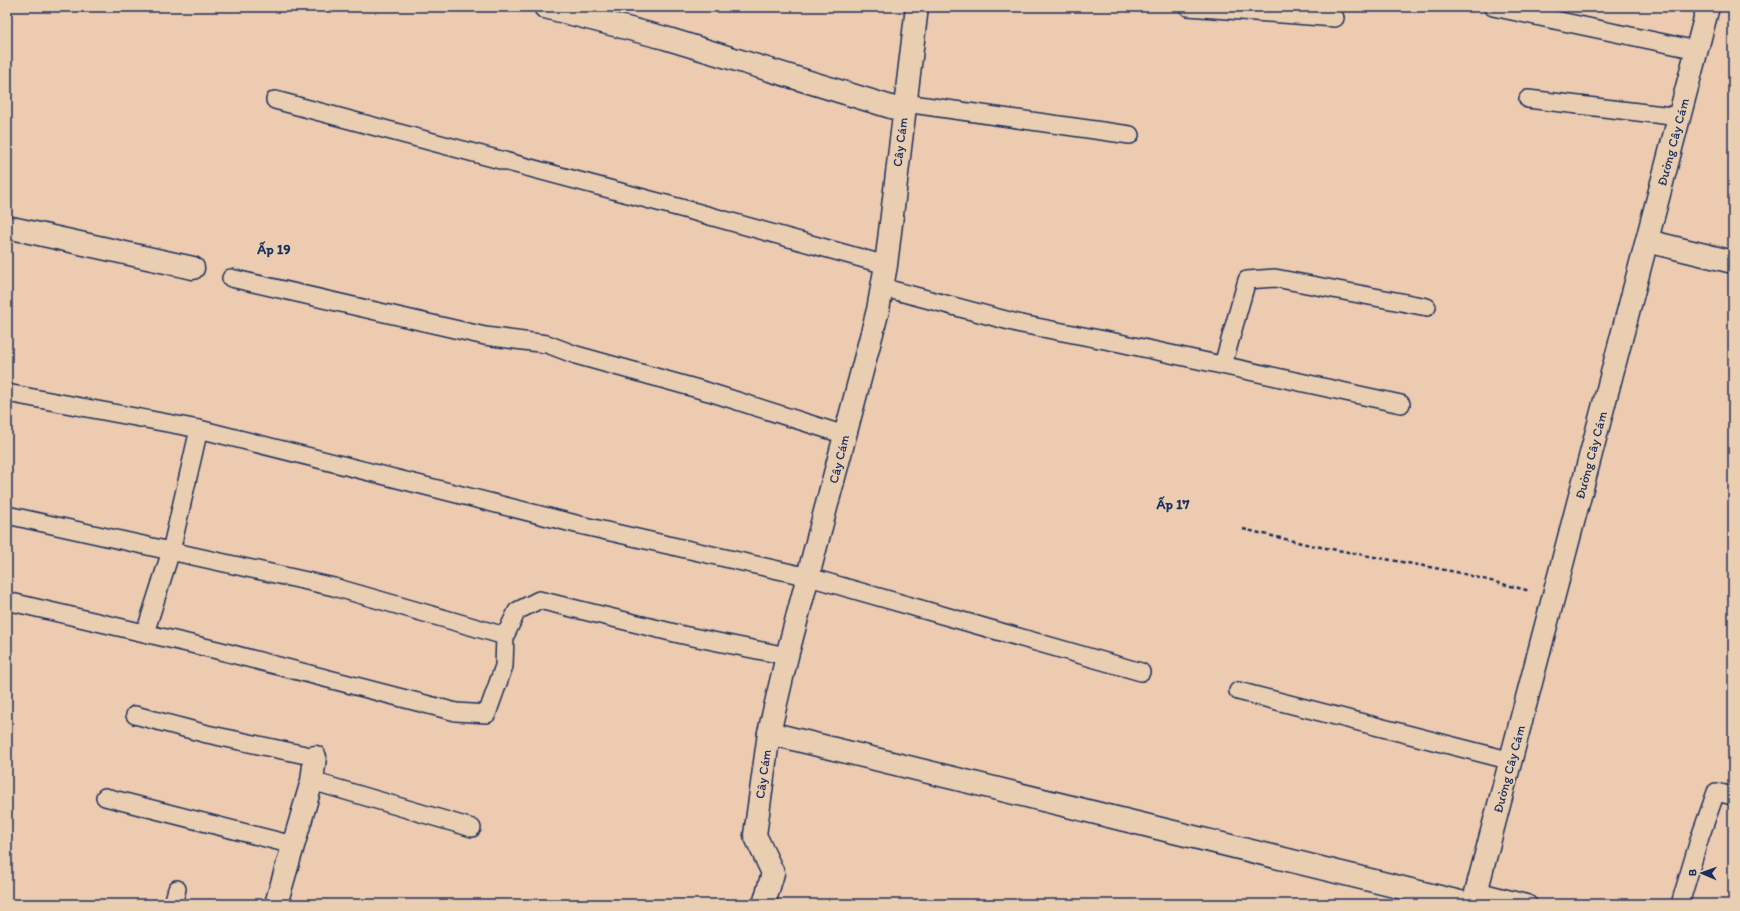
<svg xmlns="http://www.w3.org/2000/svg" width="1740" height="911" viewBox="0 0 1740 911" font-family="Itim,sans-serif">
  <style>
    .lines { fill: none; stroke-linecap: round; stroke-linejoin: round }
    .lane-casing { stroke: #1b2f5e; stroke-width: 20 }
    .street-casing { stroke: #1b2f5e; stroke-width: 25 }
    .path { stroke: #1b2f5e; stroke-width: 2.5; stroke-dasharray: 4 3; stroke-linecap: butt }
    .lane { stroke: #e9ceb1; stroke-width: 17 }
    .street { stroke: #e9ceb1; stroke-width: 22 }
    .labels { text-anchor: middle; dominant-baseline: central; stroke-width: 4; stroke-linejoin: round; paint-order: stroke }
    .street-label { font-size: 13px; fill: #1b2f5e; stroke: #e9ceb1 }
    .neighbourhood-label { font-size: 14px; font-weight: bold; fill: #1b2f5e; stroke: #e9ceb1 }
  </style>
  <rect width="100%" height="100%" fill="#eccbb0"/>
  <filter id="ink" filterUnits="userSpaceOnUse"><feTurbulence type="fractalNoise" baseFrequency=".025" numOctaves="2"/><feDisplacementMap in="SourceGraphic" scale="8" xChannelSelector="R" yChannelSelector="G"/><feConvolveMatrix kernelMatrix="1 2 1 2 8 2 1 2 1" color-interpolation-filters="sRGB"/></filter>
  <g filter="url(#ink)">
    <g class="lines">
      <defs>
        <g id="lane">
          <polyline points="1188,7 1335,18"/>
          <polyline points="1493,7 1697,50"/>
          <polyline points="1528,99 1680,117"/>
          <polyline points="275,100 692,211 886,265"/>
          <polyline points="905,103 1130,135"/>
          <polyline points="231,278 485,336 547,344 576,355 709,392 845,435"/>
          <polyline points="881,287 1021,324 1120,343 1401,404"/>
          <polyline points="1223,365 1247,280 1275,278 1427,307"/>
          <polyline points="7,393 199,429 580,525 809,577 1141,672"/>
          <polyline points="7,515 334,587 505,636 517,611 539,600 683,635 787,656"/>
          <polyline points="7,601 217,650 456,712 487,714 504,666 505,636"/>
          <polyline points="145,633 171,551 199,429"/>
          <polyline points="1238,691 1512,761"/>
          <polyline points="135,715 207,734 315,757"/>
          <polyline points="312,781 472,828"/>
          <polyline points="105,797 293,845"/>
          <polyline points="1478,891 1528,904"/>
          <polyline points="173,904 177,889"/>
          <polyline points="1680,904 1700,837 1716,792 1733,796"/>
        </g>
        <g id="street">
          <polyline points="545,7 665,38 904,111"/>
          <polyline points="7,227 193,268"/>
          <polyline points="1647,241 1733,262"/>
          <polyline points="769,733 1468,904"/>
          <polyline points="276,904 312,781 315,757"/>
          <polyline points="764,904 773,873 755,835 769,733 787,656 878,310 886,265 917,7"/>
          <polyline points="1473,904 1708,7"/>
        </g>
      </defs>
      <use href="#lane" class="lane-casing"/>
      <use href="#street" class="street-casing"/>
      <polyline class="path" points="1243,529 1310,545 1456,572 1530,591"/>
      <use href="#lane" class="lane"/>
      <use href="#street" class="street"/>
    </g>
  </g>
  <g class="labels">
    <g class="street-label">
      <text transform="translate(900 142) rotate(-83)">Cây Cám</text>
      <text transform="translate(1673 142) rotate(-75)">Đường Cây Cám</text>
      <text transform="translate(1591 455) rotate(-75)">Đường Cây Cám</text>
      <text transform="translate(839 459) rotate(-76)">Cây Cám</text>
      <text transform="translate(1509 769) rotate(-75)">Đường Cây Cám</text>
      <text transform="translate(763 774) rotate(-82)">Cây Cám</text>
    </g>
    <g class="neighbourhood-label">
      <text x="274" y="249">Ấp 19</text>
      <text x="1173" y="504">Ấp 17</text>
    </g>
  </g>
  <rect width="1740" height="911" fill="none" stroke="#e9ceb1" stroke-width="24"/>
  <rect x="12" y="12" width="1716" height="887" fill="none" stroke="#1b2f5e" stroke-width="1.5" filter="url(#ink)"/>
  <g transform="translate(1702 873) rotate(272)" stroke="#e9ceb1" stroke-width="3" paint-order="stroke">
  <path d="M0-3L7 15L0 10L-7 15Z" fill="#1b2f5e"/>
  <text y="-6" font-size="11" font-weight="bold" text-anchor="middle" fill="#1b2f5e">B</text>
  </g>
</svg>
